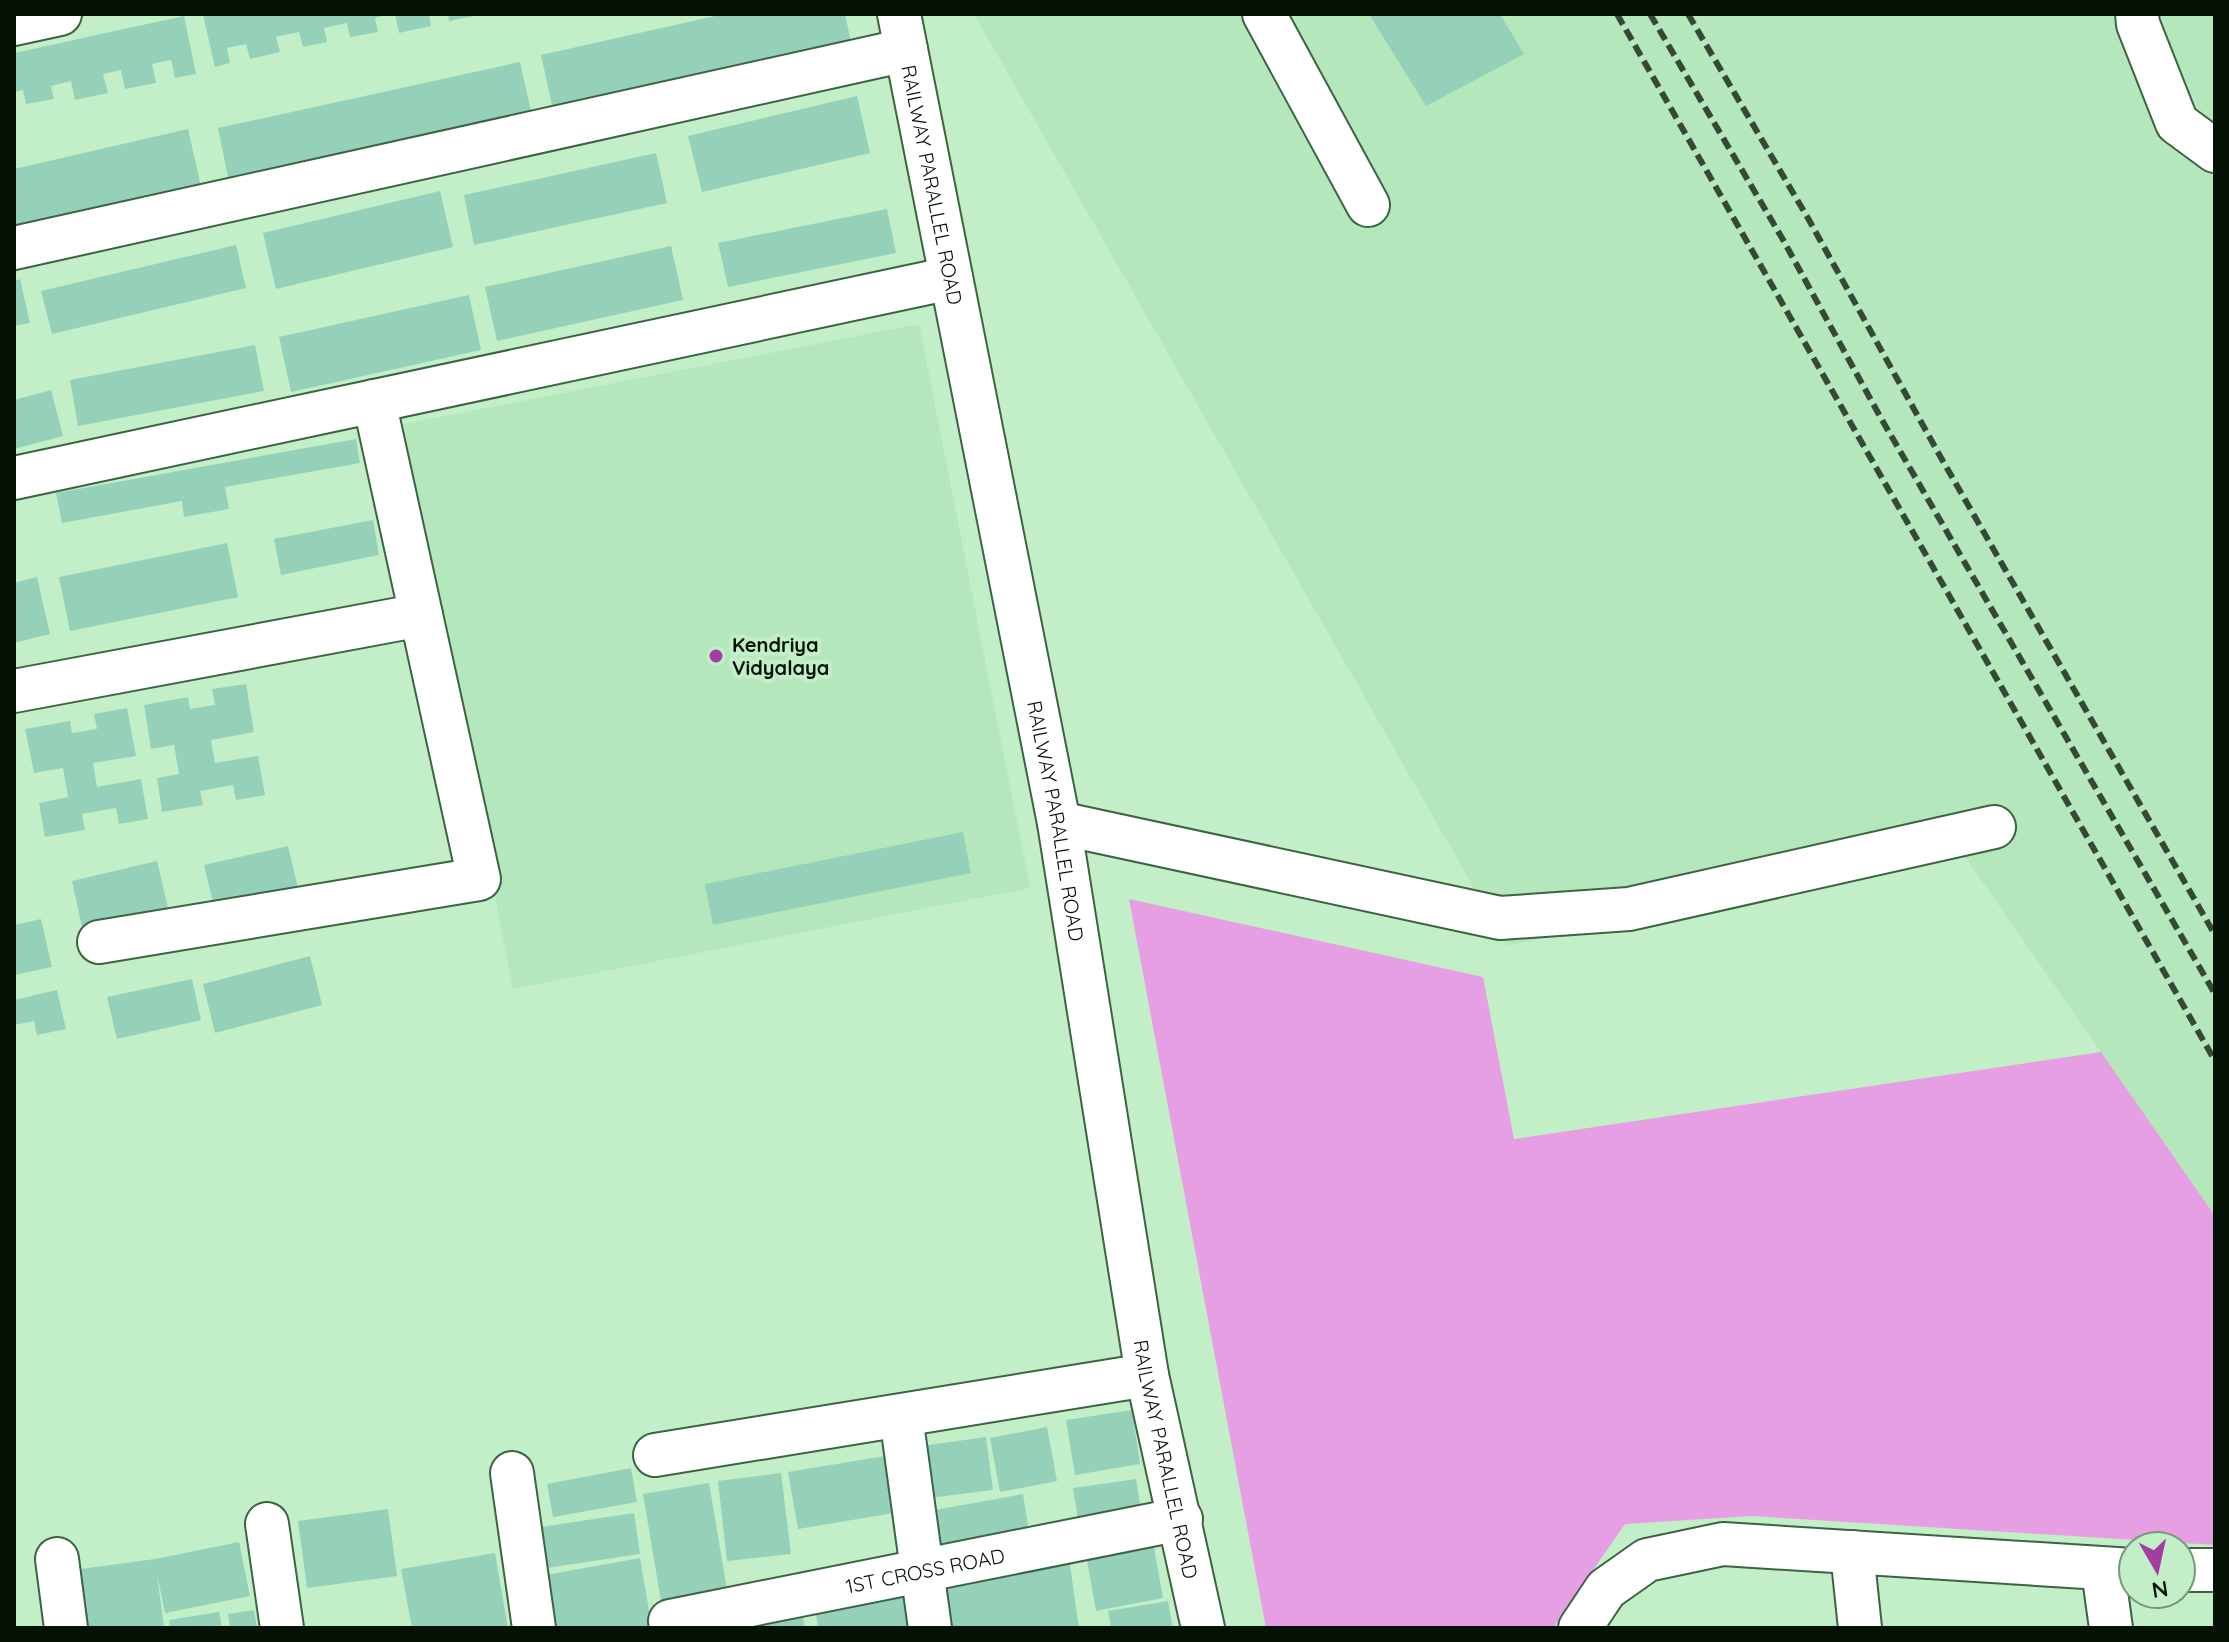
<svg xmlns="http://www.w3.org/2000/svg" width="2229" height="1642" viewBox="0 0 2229 1642" font-family="Quicksand,sans-serif">
  <style>
    .built { fill: #b4e7bb }
    .green { fill: #e69fe2 }
    .building { fill: #95d1b9 }
    .lines { fill: none; stroke-linecap: round; stroke-linejoin: round }
    .minor-casing { stroke: #3c6342; stroke-width: 46 }
    .minor { stroke: #fff; stroke-width: 42 }
    .rail { stroke: #344936; stroke-width: 6; stroke-dasharray: 12 6; stroke-linecap: butt }
    .poi-dot { fill: #a33da1; stroke: #c3efc8; stroke-width: 3 }
    .labels { text-anchor: middle; dominant-baseline: central; stroke-width: 8; stroke-linejoin: round; paint-order: stroke }
    .street-label { font-size: 20px; fill: #041206; stroke: #c3efc8 }
    .poi-label { font-size: 20px; font-weight: bold; fill: #041206; stroke: #c3efc8; text-anchor: start }
  </style>
  <rect width="100%" height="100%" fill="#c3efc8"/>
  <g class="built">
    <polygon points="974,14 2215,14 2215,1216 1961,851 1507,946"/>
    <polygon points="919,324 1030,888 513,989 403,424"/>
  </g>
  <polygon class="green" points="1129,899 1483,977 1514,1139 2101,1052 2215,1216 2215,1545 1752,1516 1625,1524 1553,1628 1266,1628"/>
  <g class="building">
    <polygon points="388,14 375,18 378,32 350,37 347,23 324,28 327,42 303,47 299,32 276,37 280,52 250,59 246,44 227,48 230,63 215,67 203,15"/>
    <polygon points="395,14 429,14 431,26 399,33"/>
    <polygon points="448,14 479,14 480,15 449,21"/>
    <polygon points="724,14 845,14 852,47 554,114 541,55"/>
    <polygon points="1369,14 1500,14 1524,54 1426,106"/>
    <polygon points="184,16 196,74 175,78 171,60 152,64 156,83 125,89 121,70 103,74 108,93 75,100 71,81 51,86 54,99 26,104 23,90 14,92 14,53"/>
    <polygon points="520,62 533,120 230,187 218,128"/>
    <polygon points="857,96 870,153 702,192 688,136"/>
    <polygon points="188,129 202,191 14,235 14,169"/>
    <polygon points="656,153 667,203 474,245 464,195"/>
    <polygon points="440,191 453,247 276,289 263,233"/>
    <polygon points="887,209 896,253 728,287 718,243"/>
    <polygon points="236,245 246,288 52,334 41,291"/>
    <polygon points="671,246 683,300 497,341 485,287"/>
    <polygon points="20,279 30,323 14,326 14,281"/>
    <polygon points="469,295 481,350 291,392 279,337"/>
    <polygon points="255,345 264,391 78,426 70,380"/>
    <polygon points="51,390 63,436 14,449 14,400"/>
    <polygon points="356,439 360,463 225,487 229,509 184,517 182,501 62,523 56,493"/>
    <polygon points="373,520 379,555 281,575 274,539"/>
    <polygon points="227,543 238,597 70,631 59,577"/>
    <polygon points="37,577 50,634 14,643 14,583"/>
    <polygon points="246,684 254,732 211,740 215,763 258,756 265,795 236,800 233,785 200,791 203,805 162,812 157,778 179,774 174,745 151,749 144,705 188,697 190,709 215,705 212,689"/>
    <polygon points="127,708 136,756 93,763 97,787 141,779 148,819 119,824 116,808 82,814 85,830 45,837 39,803 68,797 63,768 34,773 25,729 70,721 72,733 97,729 94,714"/>
    <polygon points="963,832 971,873 713,925 705,884"/>
    <polygon points="288,846 299,892 215,911 204,865"/>
    <polygon points="157,861 170,916 84,936 72,881"/>
    <polygon points="41,919 52,967 14,975 14,925"/>
    <polygon points="310,956 322,1005 215,1033 203,984"/>
    <polygon points="192,979 201,1020 117,1039 107,997"/>
    <polygon points="57,990 66,1029 37,1035 34,1021 14,1025 14,1000"/>
    <polygon points="1132,1410 1140,1464 1075,1475 1066,1420"/>
    <polygon points="1047,1427 1057,1481 1000,1492 990,1438"/>
    <polygon points="986,1437 993,1490 921,1499 914,1447"/>
    <polygon points="885,1456 894,1513 798,1529 788,1472"/>
    <polygon points="631,1468 637,1502 553,1517 547,1484"/>
    <polygon points="781,1473 791,1554 727,1561 718,1481"/>
    <polygon points="1136,1479 1143,1523 1080,1532 1073,1488"/>
    <polygon points="709,1483 728,1595 662,1607 643,1494"/>
    <polygon points="1023,1494 1030,1538 932,1555 924,1512"/>
    <polygon points="388,1509 397,1576 307,1588 298,1521"/>
    <polygon points="634,1513 640,1554 540,1569 534,1528"/>
    <polygon points="239,1542 250,1596 165,1613 157,1574 164,1628 80,1628 73,1570 155,1559"/>
    <polygon points="1153,1542 1163,1598 1096,1611 1086,1555"/>
    <polygon points="495,1553 508,1628 412,1628 401,1569"/>
    <polygon points="640,1558 652,1628 550,1628 540,1576"/>
    <polygon points="1069,1558 1079,1628 937,1628 930,1577"/>
    <polygon points="912,1585 919,1628 818,1628 814,1602"/>
    <polygon points="1168,1601 1173,1628 1111,1628 1108,1611"/>
    <polygon points="254,1610 257,1628 230,1628 228,1614"/>
    <polygon points="219,1612 222,1628 170,1628 169,1620"/>
    <polygon points="802,1612 805,1628 723,1628"/>
  </g>
  <g class="lines">
    <defs>
      <g id="minor">
        <path id="s1" d="M899,14L1059,823L1147,1375L1203,1628"/>
        <polyline points="1264,14 1368,205"/>
        <polyline points="2137,14 2138,24 2177,123 2215,151"/>
        <polyline points="14,24 60,14"/>
        <polyline points="14,248 906,50"/>
        <polyline points="14,478 951,278"/>
        <polyline points="14,691 421,615"/>
        <polyline points="1059,823 1500,918 1629,909 1994,827"/>
        <polyline points="99,942 479,879 374,401"/>
        <polyline points="901,1416 930,1628"/>
        <polyline points="655,1455 1147,1375"/>
        <polyline points="512,1473 534,1628"/>
        <polyline points="267,1524 282,1628"/>
        <polyline points="1852,1552 1860,1628"/>
        <polyline points="57,1559 66,1628"/>
        <polyline points="2103,1570 2111,1628"/>
        <polyline points="2181,1570 2215,1570"/>
        <path id="s2" d="M670,1621L1181,1519"/>
        <polyline points="1580,1628 1606,1589 1647,1560 1723,1544 2133,1570"/>
      </g>
    </defs>
    <use href="#minor" class="minor-casing"/>
    <use href="#minor" class="minor"/>
    <g class="rail">
      <polyline points="1617,14 2215,1061"/>
      <polyline points="1650,14 1782,238 1882,420 2215,994"/>
      <polyline points="1688,14 1809,220 1940,456 2215,935"/>
    </g>
  </g>
  <circle class="poi-dot" cx="716" cy="656" r="8"/>
  <g class="labels">
    <g class="street-label">
      <text stroke="none"><textPath href="#s1" startOffset="174">RAILWAY PARALLEL ROAD</textPath></text>
      <text stroke="none"><textPath href="#s1" startOffset="822">RAILWAY PARALLEL ROAD</textPath></text>
      <text stroke="none"><textPath href="#s1" startOffset="1470">RAILWAY PARALLEL ROAD</textPath></text>
      <text stroke="none"><textPath href="#s2" startOffset="260">1ST CROSS ROAD</textPath></text>
    </g>
    <g class="poi-label">
      <text x="732" y="644">Kendriya<tspan x="732" dy="23">Vidyalaya</tspan></text>
    </g>
  </g>
  <rect width="2229" height="1642" fill="none" stroke="#041206" stroke-width="32"/>
  <g transform="translate(2157 1570) rotate(171)"><circle r="38" fill="#c3efc8" stroke="#77977a" stroke-width="2"/>
  <path d="M0-6L14 30L0 20L-14 30Z" fill="#a33da1"/>
  <text y="-12" font-size="22" font-weight="bold" text-anchor="middle" fill="#041206">N</text>
  </g>
</svg>
